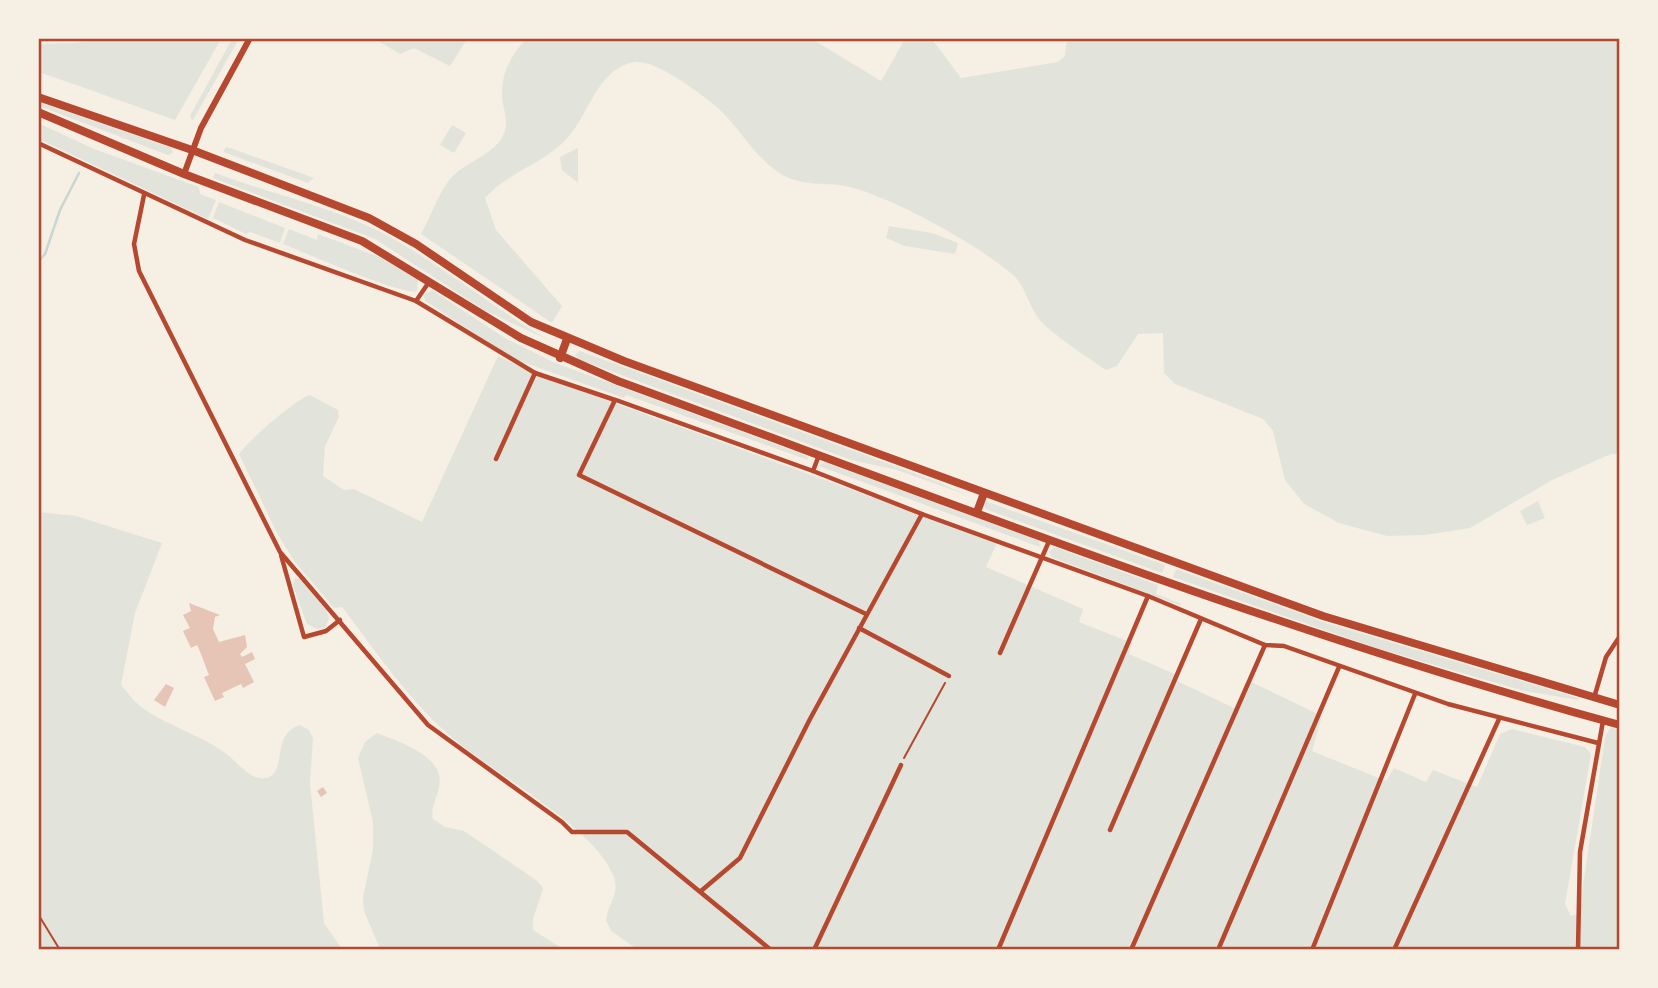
<svg xmlns="http://www.w3.org/2000/svg" width="1658" height="988" viewBox="0 0 1658 988" font-family="'Varela Round',sans-serif">
  <style>
    .green { fill: #e2e4dc }
    .lines { fill: none; stroke-linecap: round; stroke-linejoin: round }
    .stream { stroke: #c9d6d2; stroke-width: 2.5 }
    .building { fill: #e6c5b7 }
    .path { stroke: #b5482f; stroke-width: 2 }
    .minor { stroke: #b5482f; stroke-width: 4.5 }
    .tertiary { stroke: #b5482f; stroke-width: 6 }
    .primary { stroke: #b5482f; stroke-width: 8 }
    .neatline { fill: none; stroke: #b5482f; stroke-width: 2.5 }
  </style>
  <rect width="100%" height="100%" fill="#f6efe4"/>
  <g class="green">
    <polygon points="88,38 221,38 221,39 175,120 39,72 39,44 78,43"/>
    <polygon points="232,39 239,39 193,120 191,119 190,116"/>
    <polygon points="375,39 374,39 467,39 450,66 414,48 400,54"/>
    <path d="M526,39H812L881,81L905,39H932L961,78L1058,62L1065,56L1067,39H1619V454H1611L1552,480L1470,528L1425,535L1387,536L1339,523L1304,504L1285,480L1273,431L1263,419L1175,384L1164,373L1163,333L1138,334L1117,366L1106,370C1090,359 1050,333 1039,319C1028,305 1026,286 1012,274C975,243 900,202 854,188C827,180 802,189 778,172C753,155 741,130 720,110C705,96 654,58 634,62C599,68 589,112 570,135C547,163 509,171 485,198L496,230L562,306L552,323L421,234C433,214 438,190 455,174C469,161 498,152 504,133C509,121 503,109 502,96C501,74 511,55 526,39Z"/>
    <polygon points="39,102 171,148 173,153 168,155 39,106"/>
    <polygon points="38,123 94,149 199,187 200,194 216,200 208,219 39,139"/>
    <polygon points="452,125 466,133 454,153 440,145"/>
    <polygon points="226,147 230,148 314,178 308,183 223,152"/>
    <polygon points="578,148 578,183 562,170 560,157"/>
    <path d="M215,173C269,193 325,205 377,230C437,261 490,306 549,340L486,311L375,239L213,178Z"/>
    <polygon points="219,202 285,228 280,243 250,232 246,234 213,218"/>
    <polygon points="889,226 932,233 958,243 955,254 905,246 886,238"/>
    <path d="M289,229L317,240L318,234L377,256L418,280L417,291C402,296 306,253 283,244Z"/>
    <polygon points="432,290 505,338 553,362 807,456 808,460 626,395 624,398 514,359 425,301 424,295"/>
    <polygon points="580,351 933,480 970,496 897,470 851,460 578,359 575,355"/>
    <path d="M498,356L538,375L997,543L986,567L1083,609L1079,622L1132,643L1129,654L1179,676L1177,681L1234,708L1247,680L1322,716L1312,751L1386,781L1394,768L1426,782L1433,770L1477,787L1500,734L1512,729L1585,747L1591,754L1565,904L1571,916L1579,913L1605,737L1611,727L1619,730V949H637L611,931L606,920C608,903 621,893 613,875C593,825 490,772 448,734C407,698 375,650 342,607L334,608L295,562L278,535L239,454C248,441 297,398 310,395L338,410L339,417L325,446L323,476L344,490L354,489L422,522Z"/>
    <polygon points="824,462 1039,541 1040,547 819,466"/>
    <polygon points="985,501 1165,565 1162,573 985,509"/>
    <polygon points="1538,501 1545,518 1527,525 1520,511"/>
    <path d="M39,512L76,516L162,543L135,613L121,685C128,693 135,703 144,709C170,727 204,736 229,756C239,764 254,784 269,777C287,769 271,734 300,725L309,730L313,738L310,783L324,923L342,949L39,950Z"/>
    <polygon points="1054,547 1158,585 1156,594 1182,604 1179,605 1051,557 1049,552"/>
    <polygon points="1176,569 1326,623 1578,698 1578,700 1520,690 1373,647 1173,577"/>
    <polygon points="295,578 300,579 326,609 329,618 325,628 317,629 307,624 293,585"/>
    <path d="M377,733C399,742 446,756 439,787C437,799 430,808 433,819L445,827L464,831L536,880L543,888C540,902 531,917 533,930L563,949H380L364,911L363,897L373,850V822L358,758L365,742Z"/>
  </g>
  <g class="lines">
    <polyline class="stream" points="38,262 45,254 60,210 79,173"/>
  </g>
  <g class="building">
    <polygon points="189,603 220,615 215,617 213,629 219,642 245,635 247,647 240,654 242,657 252,652 255,659 245,664 254,682 243,688 241,684 222,693 224,697 215,701 204,677 209,675 199,649 197,645 191,648 183,631 190,628 183,615 191,611"/>
    <polygon points="166,684 174,688 165,707 154,700"/>
    <polygon points="323,787 327,793 321,797 317,791"/>
  </g>
  <g class="lines">
    <g class="path">
      <polyline points="904,758 945,683"/>
      <polyline points="38,914 60,950"/>
    </g>
    <g class="minor">
      <polyline points="38,143 245,240 416,301 535,373 496,459"/>
      <polyline points="144,195 134,244 139,271 280,552 428,725 562,822 572,832 627,832 771,950"/>
      <polyline points="416,301 429,282"/>
      <polyline points="535,373 615,400 579,475 866,614"/>
      <polyline points="616,400 813,471"/>
      <polyline points="922,514 1148,596 1265,645 1284,646 1448,704 1598,743"/>
      <polyline points="281,555 304,637 326,631 340,620"/>
      <polyline points="859,628 949,676"/>
      <polyline points="1000,653 1050,539"/>
      <polyline points="1594,698 1606,657 1620,636"/>
      <polyline points="1110,830 1201,619"/>
      <polyline points="701,891 740,858 810,719 922,514 813,471 819,455"/>
      <polyline points="814,950 901,765"/>
      <polyline points="998,950 1148,596"/>
      <polyline points="1131,950 1265,645"/>
      <polyline points="1218,950 1339,667"/>
      <polyline points="1312,950 1415,694"/>
      <polyline points="1394,950 1499,719"/>
      <polyline points="1578,950 1580,852 1603,721"/>
    </g>
    <polyline class="tertiary" points="184,174 201,128 250,38"/>
    <g class="primary">
      <polyline points="38,97 192,150 369,218 416,244 531,322 624,361 1323,616 1620,705"/>
      <path d="M38,112L184,174L362,241L521,338L618,381C949,502 1278,632 1620,725"/>
      <polyline points="560,358 567,339"/>
      <polyline points="977,512 984,493"/>
    </g>
  </g>
  <rect width="1658" height="988" fill="none" stroke="#f6efe4" stroke-width="80"/>
  <rect x="40" y="40" width="1578" height="908" class="neatline"/>
</svg>
